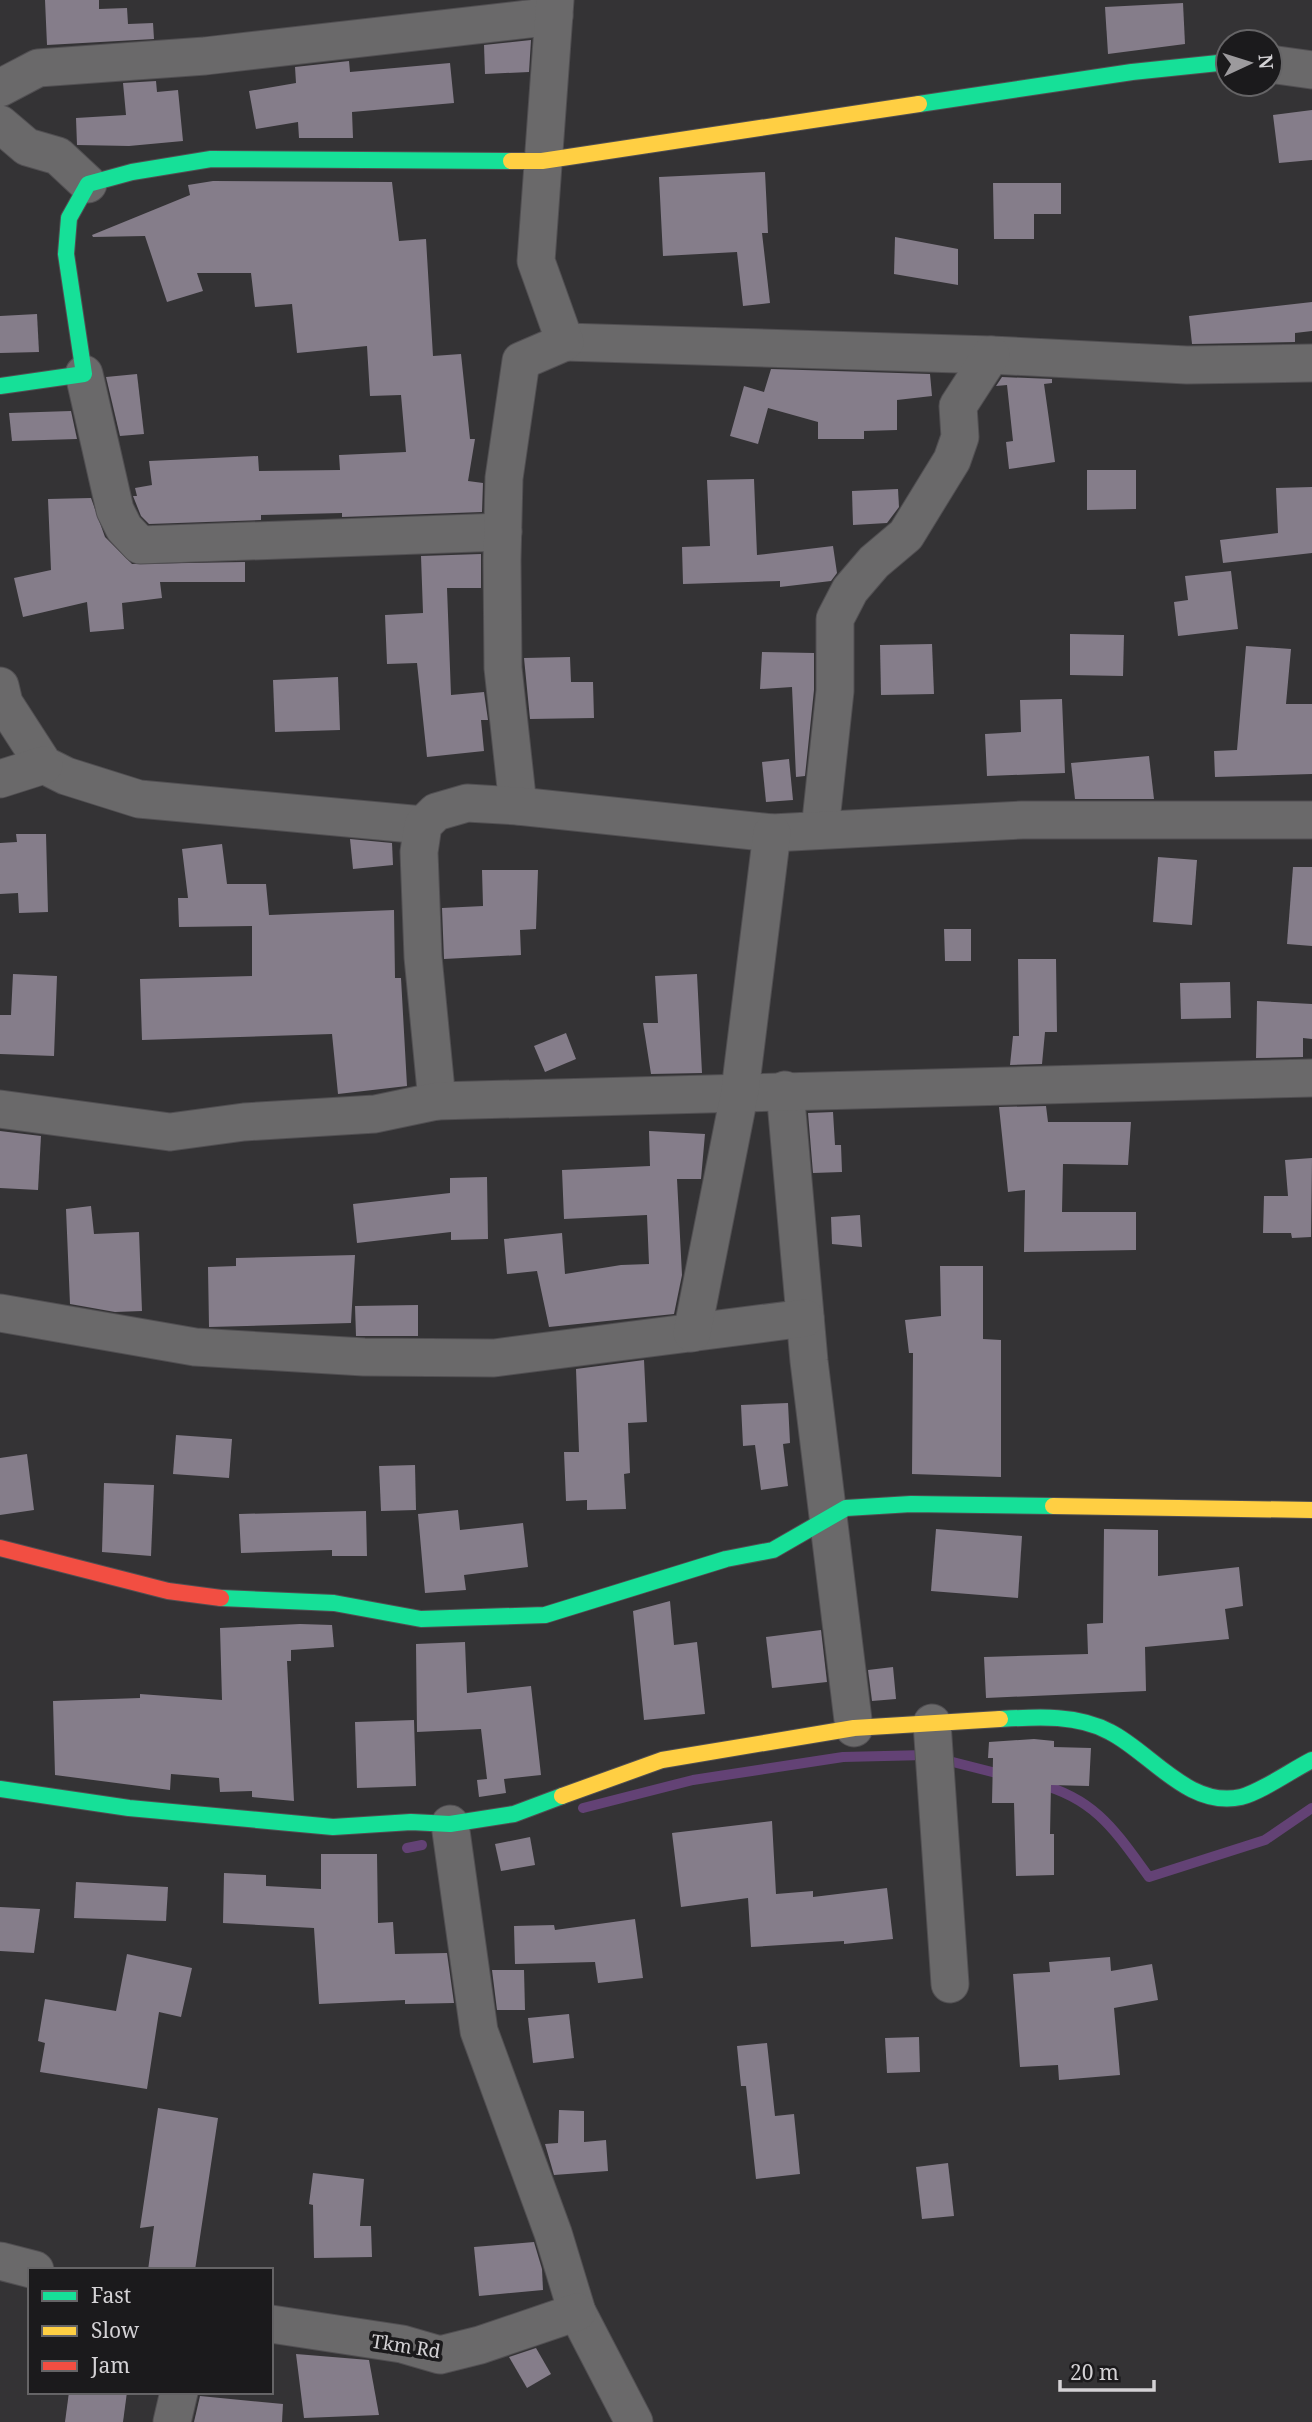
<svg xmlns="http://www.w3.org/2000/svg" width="1312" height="2422" viewBox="0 0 1312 2422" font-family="'Noto Serif',serif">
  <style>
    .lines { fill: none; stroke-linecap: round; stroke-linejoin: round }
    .stream { stroke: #634275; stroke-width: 10 }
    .building { fill: #857d8a }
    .street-casing { stroke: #514f52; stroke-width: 39 }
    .fast-casing { stroke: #514f52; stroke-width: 18 }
    .slow-casing { stroke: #514f52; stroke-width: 18 }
    .jam-casing { stroke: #514f52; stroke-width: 18 }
    .street { stroke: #6a696a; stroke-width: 37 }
    .fast { stroke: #16e098; stroke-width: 16 }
    .slow { stroke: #ffcf43; stroke-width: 16 }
    .jam { stroke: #f24e42; stroke-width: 16 }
    .labels { text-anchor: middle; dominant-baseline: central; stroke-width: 7; stroke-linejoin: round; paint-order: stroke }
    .street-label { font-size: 19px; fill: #d4d2d5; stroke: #1b1a1c }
  </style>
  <rect width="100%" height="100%" fill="#343335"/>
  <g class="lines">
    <g class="stream">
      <polyline points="941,1759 1004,1775"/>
      <path d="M1039,1784C1096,1799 1116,1832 1149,1877L1265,1840L1312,1808"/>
      <polyline points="583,1808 693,1780 843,1757 926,1755"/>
      <polyline points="407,1848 422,1845"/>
    </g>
  </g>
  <g class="building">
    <polygon points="45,0 99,0 99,9 127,8 128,24 153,23 154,39 47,45"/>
    <polygon points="1183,3 1185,44 1108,54 1105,7"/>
    <polygon points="531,40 529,72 485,74 484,45"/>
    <polygon points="349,61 350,72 450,63 454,103 352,112 353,138 299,138 298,122 256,129 249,91 296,83 295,67"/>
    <polygon points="156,81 157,92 178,90 183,141 129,146 77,145 76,118 126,115 123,83"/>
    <polygon points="1312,110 1312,160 1279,163 1273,115"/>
    <polygon points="765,172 768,233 762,233 770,303 743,306 737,252 663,256 659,177"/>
    <polygon points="213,181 392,182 399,241 426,239 433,356 461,354 470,439 475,439 468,481 483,483 482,512 342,517 342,513 261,515 261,520 149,524 141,516 133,496 137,496 135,488 152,485 149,461 258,456 259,471 340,470 339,455 406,452 401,395 370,396 367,346 297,353 292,304 255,307 251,273 197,273 203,291 167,302 145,236 93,237 92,235 190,195 188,185"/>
    <polygon points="993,183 1061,183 1061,214 1034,214 1034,239 994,239"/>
    <polygon points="895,237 958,249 958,285 894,274"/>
    <polygon points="1312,302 1312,331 1295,333 1295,342 1192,344 1189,316"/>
    <polygon points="37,314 39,352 0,353 0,316"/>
    <polygon points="771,369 930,374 932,396 897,400 897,430 864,431 864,439 818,439 818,422 768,408 758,444 730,436 744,386 764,392"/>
    <polygon points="137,374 144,434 120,436 106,377"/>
    <polygon points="1002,377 1052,379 1052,383 1044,384 1055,462 1009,469 1006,442 1013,441 1007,385 996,386"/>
    <polygon points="71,411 77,439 12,441 9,413"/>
    <polygon points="1087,470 1136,470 1136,509 1087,510"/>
    <polygon points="754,479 757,555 833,546 837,573 831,581 780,587 780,581 683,584 682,547 710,546 707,480"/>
    <polygon points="1312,487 1312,553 1223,563 1220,540 1278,533 1276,488"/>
    <polygon points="898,489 899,507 887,523 853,525 852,491"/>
    <polygon points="91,498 105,537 132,564 245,562 245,582 160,582 162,598 122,603 124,629 90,632 87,602 23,617 14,578 51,570 48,499"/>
    <polygon points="481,554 481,588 447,588 451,695 484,692 488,720 481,720 484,751 427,757 417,663 387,664 385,615 423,613 421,556"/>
    <polygon points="1231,571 1238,629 1178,636 1174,602 1188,600 1185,576"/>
    <polygon points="1070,634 1124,635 1123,676 1070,675"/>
    <polygon points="932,644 934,694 881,695 880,645"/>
    <polygon points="1246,646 1291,649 1286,704 1312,704 1312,774 1215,777 1214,751 1237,750"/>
    <polygon points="762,652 814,653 814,690 805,776 796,777 792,687 760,689"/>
    <polygon points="570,657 571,682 593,682 594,718 530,719 524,658"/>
    <polygon points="338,677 340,730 275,732 273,680"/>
    <polygon points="1062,699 1065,773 987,776 985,734 1021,732 1020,700"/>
    <polygon points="1149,756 1154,799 1075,799 1071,763"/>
    <polygon points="789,759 793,800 766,802 762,762"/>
    <polygon points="16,834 46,834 48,912 19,913 18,893 0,894 0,843 17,842"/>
    <polygon points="350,839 392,843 393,865 353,869"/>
    <polygon points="222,844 227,884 266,884 269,915 394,910 395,978 401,978 407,1086 338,1094 332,1034 142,1040 140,979 252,976 252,926 179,927 178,898 188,898 182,849"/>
    <polygon points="1158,857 1197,860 1192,925 1153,922"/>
    <polygon points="1293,867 1312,867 1312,946 1287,944"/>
    <polygon points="482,870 538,870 536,929 520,930 521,955 444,959 442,908 483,906"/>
    <polygon points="944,929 971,929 971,961 945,961"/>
    <polygon points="1018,959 1056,959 1057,1032 1045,1032 1042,1064 1010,1065 1013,1036 1019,1036"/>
    <polygon points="13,974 57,976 54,1056 0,1054 0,1015 11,1015"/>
    <polygon points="697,974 702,1073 651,1074 643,1023 658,1023 655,976"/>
    <polygon points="1230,982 1231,1018 1181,1019 1180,983"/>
    <polygon points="1257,1001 1312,1004 1312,1039 1303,1038 1303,1057 1256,1058"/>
    <polygon points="566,1033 576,1059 545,1072 534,1046"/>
    <polygon points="1046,1106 1048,1122 1131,1122 1128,1165 1063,1164 1062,1212 1136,1212 1136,1250 1024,1252 1025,1190 1008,1192 999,1107"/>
    <polygon points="833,1112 835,1145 841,1145 842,1172 813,1173 808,1113"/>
    <polygon points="0,1131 41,1136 38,1190 0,1188"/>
    <polygon points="649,1131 705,1134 701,1179 677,1179 682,1275 674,1314 549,1327 537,1271 507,1274 504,1239 562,1233 565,1274 621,1265 649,1264 647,1215 564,1219 562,1170 650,1166"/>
    <polygon points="1312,1158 1311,1237 1292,1238 1291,1233 1263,1233 1264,1196 1288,1196 1285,1160"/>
    <polygon points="487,1177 488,1239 451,1240 451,1232 357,1243 353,1204 450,1193 450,1178"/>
    <polygon points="91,1206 94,1234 139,1232 142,1311 115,1312 70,1304 66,1209"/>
    <polygon points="860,1215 862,1247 832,1244 831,1217"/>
    <polygon points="355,1255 351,1323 209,1327 208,1267 236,1266 236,1258"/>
    <polygon points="940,1266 983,1266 983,1339 1001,1340 1001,1477 912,1474 913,1353 909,1353 905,1320 941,1316"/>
    <polygon points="418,1305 418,1336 356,1336 355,1306"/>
    <polygon points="644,1360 647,1422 628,1423 630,1473 624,1474 626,1509 587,1510 587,1500 566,1501 564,1452 579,1452 576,1369"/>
    <polygon points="788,1403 790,1443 783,1444 788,1486 761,1490 755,1445 743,1446 741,1405"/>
    <polygon points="176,1435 232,1439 229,1478 173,1474"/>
    <polygon points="27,1454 34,1510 0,1515 0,1458"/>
    <polygon points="415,1465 416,1510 381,1511 379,1466"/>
    <polygon points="104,1483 154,1485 151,1556 102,1552"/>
    <polygon points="458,1510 460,1530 523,1523 528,1567 464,1575 466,1590 425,1593 418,1514"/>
    <polygon points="366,1511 367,1556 332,1556 332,1550 241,1553 239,1514"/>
    <polygon points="936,1529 1022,1536 1018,1598 931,1591"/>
    <polygon points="1104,1529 1158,1530 1158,1576 1239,1567 1243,1606 1225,1609 1229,1639 1145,1647 1146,1691 986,1698 984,1657 1088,1654 1087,1624 1103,1623"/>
    <polygon points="670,1601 674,1645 697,1642 705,1714 644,1720 633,1611"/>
    <polygon points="300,1624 332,1625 334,1647 291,1650 291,1661 287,1661 294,1801 252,1797 252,1791 220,1792 219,1778 171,1774 170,1790 55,1775 53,1701 140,1698 140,1694 222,1700 220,1628"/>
    <polygon points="821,1630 827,1682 772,1688 766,1637"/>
    <polygon points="465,1642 467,1693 531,1686 541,1775 504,1779 506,1793 479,1797 477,1780 487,1779 481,1729 417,1732 416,1644"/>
    <polygon points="893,1667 896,1699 872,1701 868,1670"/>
    <polygon points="414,1720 416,1786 357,1788 355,1722"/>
    <polygon points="1034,1739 1054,1741 1054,1747 1091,1748 1089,1786 1051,1785 1050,1834 1054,1834 1054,1875 1016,1876 1014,1803 992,1803 993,1758 988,1758 989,1742"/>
    <polygon points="772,1821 776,1894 813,1891 813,1897 887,1888 893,1939 844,1944 844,1941 751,1947 748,1898 681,1907 672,1833"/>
    <polygon points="530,1837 535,1865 501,1871 495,1844"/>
    <polygon points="321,1854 377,1854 378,1923 393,1922 395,1954 447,1953 454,2003 405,2004 405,2000 319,2004 314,1928 223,1923 224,1873 266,1875 266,1886 321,1889"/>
    <polygon points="76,1882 168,1887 166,1921 74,1918"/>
    <polygon points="0,1907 40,1909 34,1953 0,1951"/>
    <polygon points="635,1919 643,1978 598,1983 595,1962 515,1964 514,1926 554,1925 555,1930"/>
    <polygon points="127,1954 192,1968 181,2017 159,2012 147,2089 40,2072 45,2043 38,2041 45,1999 116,2011"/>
    <polygon points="1110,1957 1111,1971 1152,1964 1158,2000 1114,2008 1120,2075 1059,2080 1058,2065 1020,2067 1013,1974 1050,1972 1049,1962"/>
    <polygon points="492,1970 524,1970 525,2010 497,2010"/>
    <polygon points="569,2014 574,2058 533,2063 528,2018"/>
    <polygon points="919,2037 920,2072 887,2073 885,2038"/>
    <polygon points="767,2043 775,2116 794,2114 800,2174 756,2179 746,2086 741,2086 737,2046"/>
    <polygon points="158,2108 218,2118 195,2270 148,2270 154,2226 140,2228"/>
    <polygon points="559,2110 584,2111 584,2142 606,2140 608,2171 554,2175 545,2144 558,2143"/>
    <polygon points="948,2163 954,2216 922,2219 916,2167"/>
    <polygon points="313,2173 364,2179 360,2226 371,2226 372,2257 314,2258 313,2205 309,2204"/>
    <polygon points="534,2242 542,2269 543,2290 479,2296 474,2247"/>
    <polygon points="536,2348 551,2374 527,2388 509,2357"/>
    <polygon points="296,2354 369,2360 379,2415 304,2418"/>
    <polygon points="69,2392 127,2392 123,2422 65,2422"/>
    <polygon points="200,2396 283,2404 282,2422 194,2422"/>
  </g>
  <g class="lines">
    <defs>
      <g id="street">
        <polyline points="1270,64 1312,70"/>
        <polyline points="0,88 38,68 205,56 554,16"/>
        <polyline points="0,124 27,147 58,156 88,184"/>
        <polyline points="565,342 991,355 1187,365 1312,363"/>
        <polyline points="84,374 115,510 124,528 140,545 503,532"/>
        <polyline points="0,686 4,703 44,765 66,776 139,799 423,825"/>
        <polyline points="0,779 44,765"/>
        <polyline points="518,806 503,668 502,560 504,478 521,361 565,342 536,261 555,0"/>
        <polyline points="820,830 835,691 835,619 850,590 874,562 906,535 952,460 960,437 958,406 991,355"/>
        <polyline points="785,1090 809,1361 854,1728"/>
        <polyline points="437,1101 423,957 419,852 423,825 436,812 467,803 518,806 772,833 1022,820 1312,820"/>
        <polyline points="0,1109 170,1132 244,1122 375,1114 437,1101 1312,1078"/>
        <polyline points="0,1313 195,1347 364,1357 494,1358 805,1318"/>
        <polyline points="692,1333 740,1091 772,833"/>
        <polyline points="932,1723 950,1984"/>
        <polyline points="450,1824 479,2031 553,2233 577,2312 634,2422"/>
        <polyline points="0,2261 35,2270"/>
        <polyline points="271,2324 402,2344 440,2355 480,2345 577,2312"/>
        <polyline points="172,2422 179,2392"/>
      </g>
      <g id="fast">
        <polyline points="919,104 1132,72 1228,62"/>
        <polyline points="0,386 84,374 66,254 69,218 88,184 132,172 211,159 511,161"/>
        <polyline points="221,1598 334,1603 421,1619 545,1615 726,1559 773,1550 846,1508 911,1504 1053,1506"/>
        <path d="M1000,1719C1036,1717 1077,1714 1110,1732C1150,1752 1189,1809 1241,1797C1261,1792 1292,1770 1312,1760"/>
        <polyline points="0,1789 129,1808 333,1827 411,1822 450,1824 514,1814 562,1796"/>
      </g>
      <g id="slow">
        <polyline points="511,161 542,161 919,104"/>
        <polyline points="1053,1506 1312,1510"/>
        <polyline points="562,1796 662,1760 854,1728 1000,1719"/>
      </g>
      <polyline id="jam" points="0,1548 168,1591 221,1598"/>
    </defs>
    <use href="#street" class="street-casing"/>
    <use href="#fast" class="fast-casing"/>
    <use href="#slow" class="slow-casing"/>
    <use href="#jam" class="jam-casing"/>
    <use href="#street" class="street"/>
    <use href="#fast" class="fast"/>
    <use href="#slow" class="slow"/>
    <use href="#jam" class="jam"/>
  </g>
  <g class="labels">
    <g class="street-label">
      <text transform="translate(406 2346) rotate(9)">Tkm Rd</text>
    </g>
  </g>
  <rect x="28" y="2268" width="245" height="126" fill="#1b1a1c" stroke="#656466" stroke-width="2"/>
  <rect x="42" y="2291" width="35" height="10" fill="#16e098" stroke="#656466" stroke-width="2"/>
  <text x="91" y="2303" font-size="21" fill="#d4d2d5">Fast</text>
  <rect x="42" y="2326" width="35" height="10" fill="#ffcf43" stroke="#656466" stroke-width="2"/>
  <text x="91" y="2338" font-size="21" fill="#d4d2d5">Slow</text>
  <rect x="42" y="2361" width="35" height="10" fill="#f24e42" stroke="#656466" stroke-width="2"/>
  <text x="91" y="2373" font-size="21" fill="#d4d2d5">Jam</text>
  <g transform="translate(1249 63) rotate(86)"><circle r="33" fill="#1b1a1c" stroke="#656466" stroke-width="2"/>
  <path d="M0-5L12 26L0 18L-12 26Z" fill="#9c9a9d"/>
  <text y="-10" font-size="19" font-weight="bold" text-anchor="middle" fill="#d4d2d5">N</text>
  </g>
  <path d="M1060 2380v10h94v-10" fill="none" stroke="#d4d2d5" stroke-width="3.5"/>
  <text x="1070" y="2380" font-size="21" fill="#d4d2d5" stroke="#1b1a1c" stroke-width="5" paint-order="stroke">20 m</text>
</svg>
